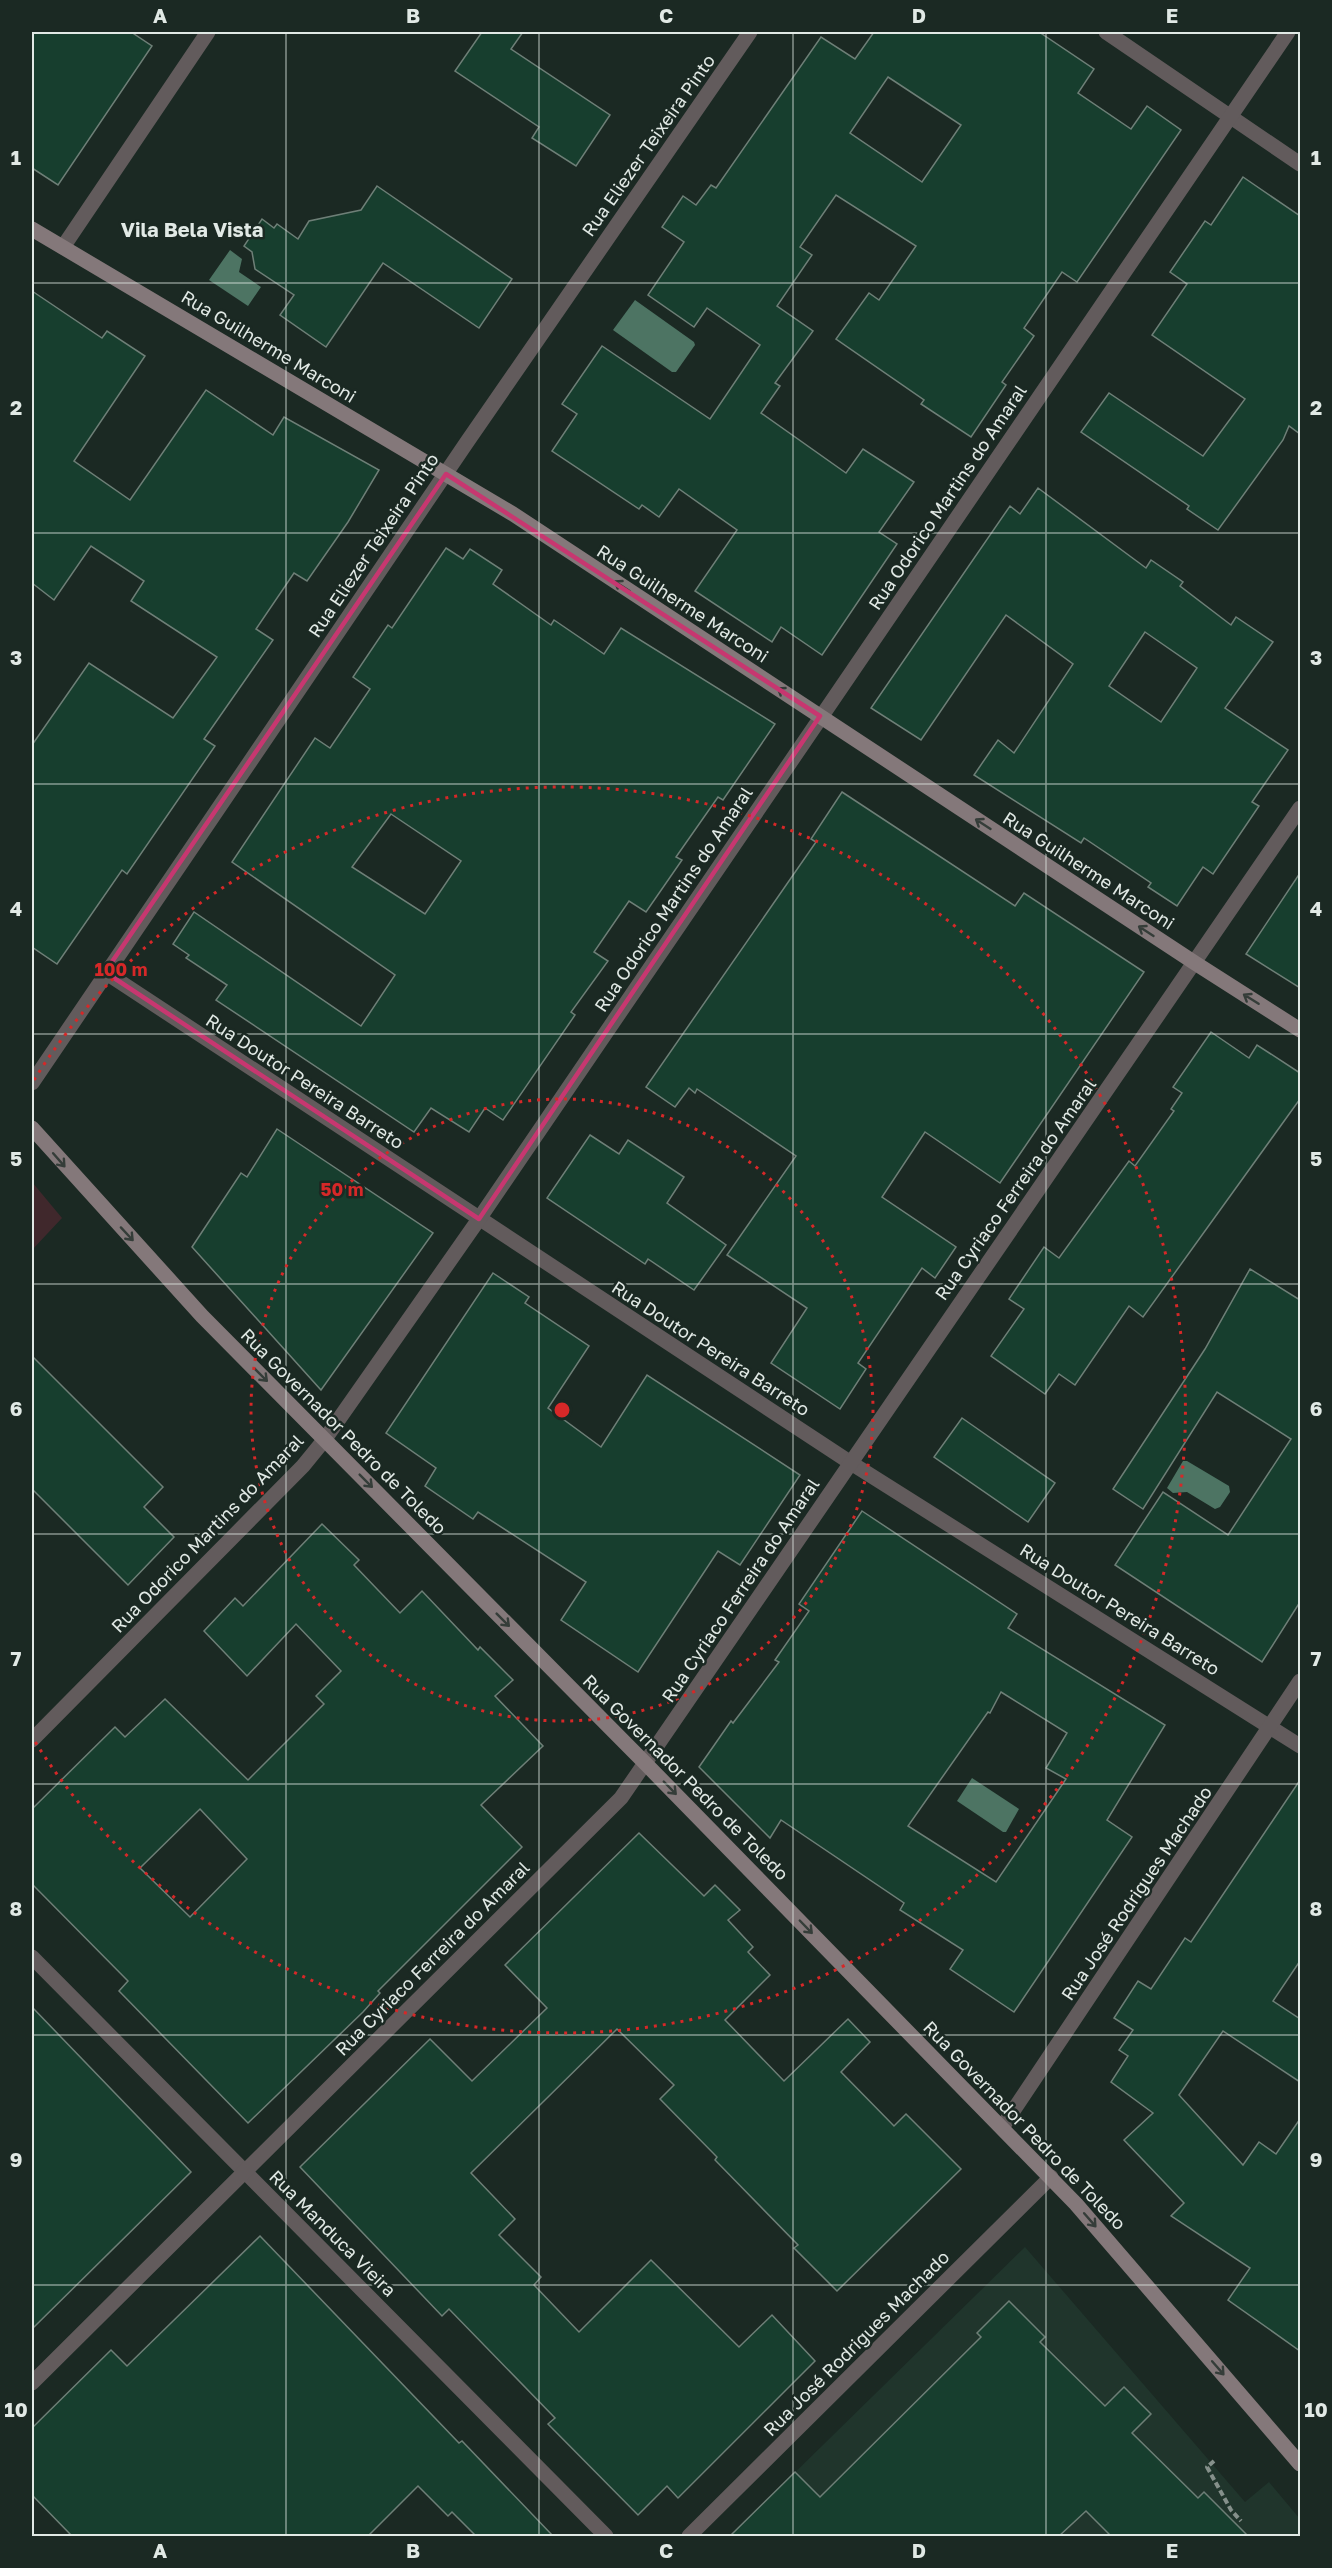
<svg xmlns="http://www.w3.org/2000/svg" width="1332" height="2568" viewBox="0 0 1332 2568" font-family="'Golos Text',sans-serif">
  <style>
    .built { fill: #20352c }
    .green { fill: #40282c }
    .water { fill: #4d7463 }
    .building { fill: #173e2e; stroke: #6e7f77; stroke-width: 1.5; fill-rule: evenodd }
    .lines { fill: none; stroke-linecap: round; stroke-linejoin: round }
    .path { stroke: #85908b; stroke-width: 4; stroke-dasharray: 6 3; stroke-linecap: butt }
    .minor { stroke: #625b5c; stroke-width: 15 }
    .secondary { stroke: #84787a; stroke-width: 15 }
    .oneway { stroke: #353d39 }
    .marked { fill: none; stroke: #c73770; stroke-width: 4.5; stroke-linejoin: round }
    .grid { fill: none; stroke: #e1e9e5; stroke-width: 1.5; stroke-opacity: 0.55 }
    .ring { fill: none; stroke: #d62828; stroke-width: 3; stroke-dasharray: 3 6 }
    .labels { text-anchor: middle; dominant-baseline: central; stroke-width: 5; stroke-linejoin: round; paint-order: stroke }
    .street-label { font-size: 18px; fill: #e1e9e5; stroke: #1b2923 }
    .neighbourhood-label { font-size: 20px; font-weight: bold; fill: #e1e9e5; stroke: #1b2923 }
    .centre { fill: #d62828; stroke: #1b2923; stroke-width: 3 }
    .ring-label { font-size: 18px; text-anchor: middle; font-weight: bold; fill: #d62828; stroke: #1b2923; stroke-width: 5; stroke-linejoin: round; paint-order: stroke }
    .neatline { fill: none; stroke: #e1e9e5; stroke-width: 2 }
    .grid-label { font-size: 20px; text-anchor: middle; font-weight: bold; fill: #e1e9e5 }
  </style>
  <rect width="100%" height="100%" fill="#1b2923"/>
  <polygon class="built" points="1025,2247 1245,2502 1269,2482 1300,2519 1300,2536 730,2536"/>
  <polygon class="green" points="32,1182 62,1218 32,1250"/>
  <g class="water">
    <polygon points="230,250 242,259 239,272 261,287 248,306 209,280"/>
    <polygon points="635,300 694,342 695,345 676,372 672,372 613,330"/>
    <polygon points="1183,1461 1187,1461 1229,1486 1230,1492 1220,1507 1215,1509 1187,1492 1173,1493 1167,1488"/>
    <polygon points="972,1778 1019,1809 1006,1832 1003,1832 957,1801"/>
  </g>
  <g class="building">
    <polygon points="32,32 131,32 152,46 58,185 32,168"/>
    <polygon points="482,32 523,32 511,49 610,115 576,166 532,138 539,127 455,71"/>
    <path d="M874,32H1039L1094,69L1078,93L1131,129L1147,106L1181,130L1077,282L1062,272L1024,328L1034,336L1002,382L1006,385L971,437L921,404L924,400L836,339L869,293L879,300L916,246L836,195L800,247L812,255L777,306L813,331L775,383L780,386L761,413L846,473L863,449L914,482L879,532L897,544L822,655L781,627L772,642L695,591L737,530L679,489L659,517L642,505L639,509L552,451L577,414L562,404L602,346L710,419L760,345L707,308L694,327L648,295L684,242L662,227L683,196L696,205L711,185L716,188L821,37L855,59ZM888,77L961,125L922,182L850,133Z"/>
    <polygon points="1243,177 1300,216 1300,434 1289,426 1283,440 1218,530 1187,509 1189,506 1081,432 1109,393 1203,456 1245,399 1152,335 1187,284 1170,272 1205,221 1211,225"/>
    <polygon points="377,186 512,279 479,328 383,263 326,347 280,315 294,295 255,269 252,252 244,246 262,219 274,228 277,224 298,239 309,221 361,210"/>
    <polygon points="32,291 102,338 107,331 145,356 74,461 130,500 206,390 273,435 284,417 379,470 348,522 307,581 294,573 256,629 273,640 204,739 215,746 127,874 122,870 57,964 32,947 32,745 89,663 173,718 217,657 131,601 144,581 91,546 54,600 32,583"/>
    <path d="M1038,488L1146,568L1151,560L1183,582L1180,586L1231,625L1236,617L1273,642L1225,708L1288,750L1252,802L1259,806L1213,874L1203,867L1177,906L1148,887L1151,883L1084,838L1081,843L974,775L998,740L1014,753L1073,664L1006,615L921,740L871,708L1010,506L1020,514ZM1145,632L1197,668L1161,722L1109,686Z"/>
    <path d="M446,548L463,559L470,549L502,570L493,584L551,625L554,620L604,654L621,628L775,724L723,800L718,797L676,857L682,860L646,912L629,901L594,952L608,961L571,1012L575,1015L503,1120L485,1108L469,1132L431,1108L414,1132L216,1000L227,985L186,958L189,955L173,944L194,912L361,1026L395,975L232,862L315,738L330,748L370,689L353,677L388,625L392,628ZM391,814L461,861L425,914L352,867Z"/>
    <polygon points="842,792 1015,906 1024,893 1144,972 1000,1183 925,1132 882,1197 956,1247 935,1278 922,1268 858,1363 866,1369 840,1409 771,1363 807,1308 727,1255 796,1156 697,1089 695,1093 689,1088 675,1107 646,1087 816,842 811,839"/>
    <polygon points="1300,873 1300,988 1246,954"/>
    <polygon points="1211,1032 1249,1058 1257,1045 1300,1073 1300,1099 1143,1317 1129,1306 1075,1385 1059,1374 1045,1394 991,1356 1024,1309 1009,1299 1044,1247 1059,1258 1129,1161 1135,1166 1174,1111 1171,1109 1182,1093 1173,1087"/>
    <polygon points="277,1129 433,1233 321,1390 192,1247 241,1173 247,1177"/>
    <polygon points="590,1135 619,1154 628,1140 684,1177 667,1203 726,1245 694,1290 648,1259 645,1264 547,1198"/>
    <polygon points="1250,1269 1300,1300 1300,1602 1262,1662 1115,1565 1163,1492 1228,1535 1291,1439 1217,1392 1143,1509 1113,1489 1205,1349"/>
    <polygon points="493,1273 529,1297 525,1303 589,1346 548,1408 601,1447 647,1375 800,1475 740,1565 718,1551 638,1672 561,1620 586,1582 478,1512 473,1519 425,1486 436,1468 386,1433"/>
    <polygon points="32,1356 163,1487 144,1507 174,1537 128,1585 32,1489"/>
    <polygon points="962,1418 1055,1483 1028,1522 934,1457"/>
    <path d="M862,1511L1017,1614L1008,1628L1165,1725L1107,1820L1132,1837L1014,2012L950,1969L963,1950L900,1910L904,1903L781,1820L770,1838L699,1767L731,1721L733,1723L779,1662L775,1660L809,1611L799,1604ZM1001,1692L1067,1733L1046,1768L1066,1779L996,1882L908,1826L988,1712L990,1713Z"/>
    <path d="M322,1524L359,1560L354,1565L400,1613L422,1591L478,1650L480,1647L513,1680L495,1696L543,1746L481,1805L522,1847L378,1991L380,1993L363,2012L248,2123L119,1991L128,1981L32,1884V1809L115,1727L125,1737L165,1699L248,1780L324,1704L316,1696L341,1671L296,1624L247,1676L204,1631L235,1598L243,1606ZM200,1809L247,1859L190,1917L140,1868Z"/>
    <polygon points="1300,1780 1300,1961 1273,2001 1300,2019 1300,2082 1223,2031 1179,2095 1243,2165 1259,2142 1276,2154 1300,2119 1300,2351 1228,2300 1250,2268 1171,2216 1184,2203 1124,2140 1153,2113 1111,2082 1128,2056 1119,2050 1133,2030 1114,2018 1138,1981 1151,1989 1185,1938 1191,1942"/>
    <polygon points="639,1833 704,1896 715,1885 740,1910 728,1920 753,1947 748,1952 770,1975 725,2020 784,2081 848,2019 870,2042 841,2072 894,2126 906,2114 961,2169 837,2291 794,2248 798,2245 715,2160 717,2157 660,2099 674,2085 617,2029 471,2173 515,2219 499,2235 541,2277 534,2285 579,2332 651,2260 739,2347 772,2315 815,2361 678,2498 667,2486 638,2515 548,2424 555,2418 449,2309 442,2316 300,2167 430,2039 472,2081 547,2008 505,1965"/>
    <polygon points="32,2007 191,2172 32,2329"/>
    <polygon points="260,2236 459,2443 462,2441 553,2536 476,2536 452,2512 448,2516 418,2486 368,2536 72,2536 32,2495 32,2428 111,2350 127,2366"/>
    <polygon points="1009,2301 1045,2337 1040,2342 1105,2406 1124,2387 1151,2414 1132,2433 1198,2498 1204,2492 1248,2536 1111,2536 1086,2511 1059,2536 730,2536 795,2472 820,2497 981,2337 977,2333"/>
  </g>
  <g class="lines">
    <polyline class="path" points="1214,2461 1207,2467 1231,2510 1241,2521"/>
    <g class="minor">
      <polyline points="1106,32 1300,164"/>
      <polyline points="63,247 208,32"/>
      <polyline points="105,972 851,1463 1300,1746"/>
      <polyline points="32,1083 467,442 750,32"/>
      <polyline points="32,1740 303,1466 325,1439 479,1219 1288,32"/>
      <polyline points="32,1957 606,2536"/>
      <polyline points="1003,2126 1300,1681"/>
      <polyline points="32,2383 621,1798 1300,808"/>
      <polyline points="689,2536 1051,2177"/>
    </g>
    <g class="secondary">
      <polyline points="32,229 513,514 1195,963 1300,1030"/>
      <polyline points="32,1128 202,1316 645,1763 1076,2204 1300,2464"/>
    </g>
  </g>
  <defs><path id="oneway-shaft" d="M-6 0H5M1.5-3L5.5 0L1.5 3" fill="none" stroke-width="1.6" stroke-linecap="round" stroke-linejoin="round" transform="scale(1.5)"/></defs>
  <g class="oneway">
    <use href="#oneway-shaft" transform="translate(622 586) rotate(-147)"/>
    <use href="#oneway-shaft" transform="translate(785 693) rotate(-147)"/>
    <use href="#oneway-shaft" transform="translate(983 824) rotate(-147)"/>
    <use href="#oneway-shaft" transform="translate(1146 931) rotate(-147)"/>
    <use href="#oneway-shaft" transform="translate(1251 999) rotate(-148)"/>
    <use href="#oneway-shaft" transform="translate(59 1160) rotate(49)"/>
    <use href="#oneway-shaft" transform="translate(127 1234) rotate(47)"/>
    <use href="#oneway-shaft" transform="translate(261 1375) rotate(45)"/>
    <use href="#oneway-shaft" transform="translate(366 1481) rotate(45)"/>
    <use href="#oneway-shaft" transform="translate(503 1620) rotate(45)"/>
    <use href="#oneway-shaft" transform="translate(670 1788) rotate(46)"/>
    <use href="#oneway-shaft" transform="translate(806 1927) rotate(46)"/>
    <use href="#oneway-shaft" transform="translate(1090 2220) rotate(49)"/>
    <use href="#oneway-shaft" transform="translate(1218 2368) rotate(49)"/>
  </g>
  <path class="marked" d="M446,474L820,716L479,1219L105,972Z"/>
  <path class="grid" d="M286,32V2536M539,32V2536M793,32V2536M1046,32V2536M32,283H1300M32,533H1300M32,784H1300M32,1034H1300M32,1284H1300M32,1534H1300M32,1784H1300M32,2035H1300M32,2285H1300"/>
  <g class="ring">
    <circle cx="562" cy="1410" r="311"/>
    <path d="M34 1080A623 623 0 1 1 34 1740"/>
  </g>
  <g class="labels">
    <g class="street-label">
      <text transform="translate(648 145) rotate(-55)">Rua Eliezer Teixeira Pinto</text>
      <text transform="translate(269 346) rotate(31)">Rua Guilherme Marconi</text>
      <text transform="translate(947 497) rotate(-56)">Rua Odorico Martins do Amaral</text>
      <text transform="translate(373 545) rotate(-56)">Rua Eliezer Teixeira Pinto</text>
      <text transform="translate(683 603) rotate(33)">Rua Guilherme Marconi</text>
      <text transform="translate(1089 870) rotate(33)">Rua Guilherme Marconi</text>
      <text transform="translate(673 899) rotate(-56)">Rua Odorico Martins do Amaral</text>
      <text transform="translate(305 1081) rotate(33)">Rua Doutor Pereira Barreto</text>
      <text transform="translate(1015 1189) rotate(-55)">Rua Cyriaco Ferreira do Amaral</text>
      <text transform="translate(711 1348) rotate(33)">Rua Doutor Pereira Barreto</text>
      <text transform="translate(344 1431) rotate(45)">Rua Governador Pedro de Toledo</text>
      <text transform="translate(207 1533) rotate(-46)">Rua Odorico Martins do Amaral</text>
      <text transform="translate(740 1590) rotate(-56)">Rua Cyriaco Ferreira do Amaral</text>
      <text transform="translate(1120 1609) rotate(32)">Rua Doutor Pereira Barreto</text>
      <text transform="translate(686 1777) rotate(45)">Rua Governador Pedro de Toledo</text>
      <text transform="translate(1136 1893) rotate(-56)">Rua José Rodrigues Machado</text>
      <text transform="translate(432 1958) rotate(-45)">Rua Cyriaco Ferreira do Amaral</text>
      <text transform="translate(1025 2125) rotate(46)">Rua Governador Pedro de Toledo</text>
      <text transform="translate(333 2233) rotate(45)">Rua Manduca Vieira</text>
      <text transform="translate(856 2343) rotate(-45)">Rua José Rodrigues Machado</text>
    </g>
    <g class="neighbourhood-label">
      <text x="192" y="229">Vila Bela Vista</text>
    </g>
  </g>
  <circle cx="562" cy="1410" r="9" class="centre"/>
  <g class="ring-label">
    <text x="121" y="976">100 m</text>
    <text x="342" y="1196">50 m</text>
  </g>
  <rect width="1332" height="2568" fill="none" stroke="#1b2923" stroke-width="66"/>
  <rect x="33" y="33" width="1266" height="2502" class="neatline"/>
  <g class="grid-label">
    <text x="160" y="23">A</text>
    <text x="413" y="23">B</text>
    <text x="666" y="23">C</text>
    <text x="919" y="23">D</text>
    <text x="1172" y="23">E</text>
    <text x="16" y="165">1</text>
    <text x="1316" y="165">1</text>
    <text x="16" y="415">2</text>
    <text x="1316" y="415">2</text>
    <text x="16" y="665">3</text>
    <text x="1316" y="665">3</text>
    <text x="16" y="916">4</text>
    <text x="1316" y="916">4</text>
    <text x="16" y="1166">5</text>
    <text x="1316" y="1166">5</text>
    <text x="16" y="1416">6</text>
    <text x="1316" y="1416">6</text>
    <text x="16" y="1666">7</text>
    <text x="1316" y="1666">7</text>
    <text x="16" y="1916">8</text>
    <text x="1316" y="1916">8</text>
    <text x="16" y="2167">9</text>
    <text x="1316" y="2167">9</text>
    <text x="16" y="2417">10</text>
    <text x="1316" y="2417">10</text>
    <text x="160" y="2558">A</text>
    <text x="413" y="2558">B</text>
    <text x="666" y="2558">C</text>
    <text x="919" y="2558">D</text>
    <text x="1172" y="2558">E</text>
  </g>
</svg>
